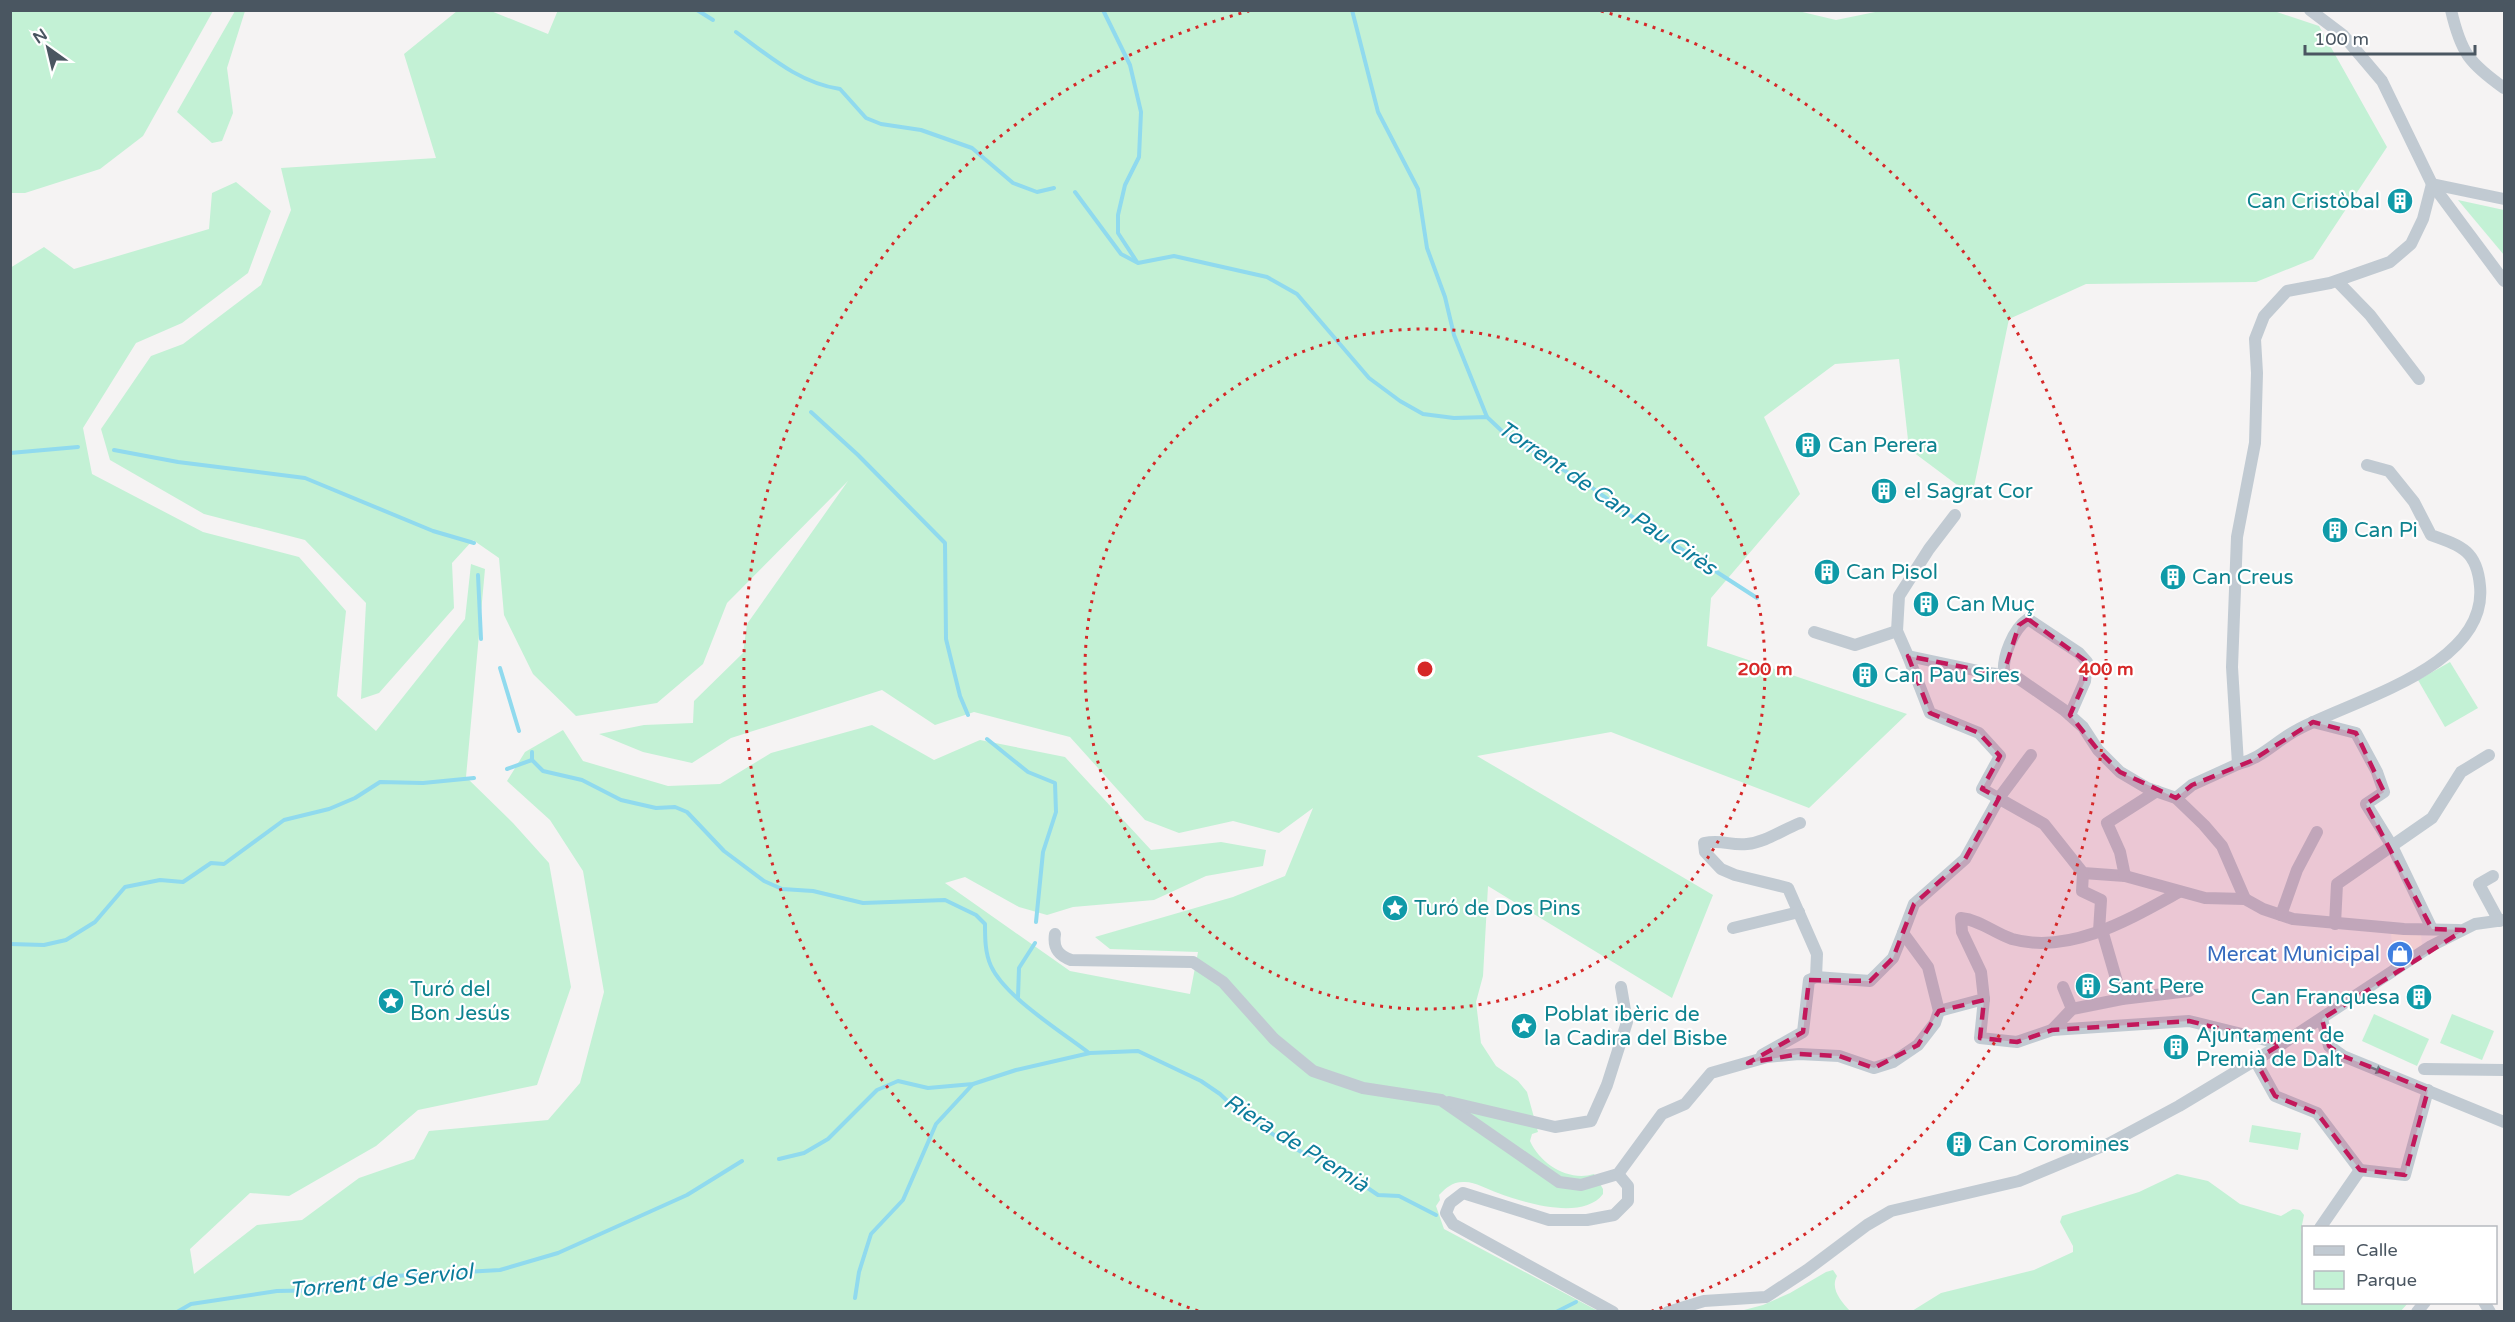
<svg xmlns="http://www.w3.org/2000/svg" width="2515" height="1322" viewBox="0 0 2515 1322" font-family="'Varela Round',sans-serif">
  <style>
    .commercial { fill: #fdf9ef }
    .green { fill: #c3f1d5 }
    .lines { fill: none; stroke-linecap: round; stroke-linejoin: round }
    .stream { stroke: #90daee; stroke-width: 4 }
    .minor { stroke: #c1cad2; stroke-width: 12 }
    .oneway { fill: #6e7983 }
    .marked { fill: #c2185b; fill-opacity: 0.2; stroke: #c2185b; stroke-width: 4.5; stroke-dasharray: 12 8; stroke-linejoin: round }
    .ring { fill: none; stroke: #d62828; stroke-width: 3; stroke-dasharray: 3 6 }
    .labels { text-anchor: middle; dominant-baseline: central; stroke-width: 4.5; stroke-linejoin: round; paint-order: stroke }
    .culture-label { font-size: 21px; fill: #0d838f; stroke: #fff; text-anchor: start }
    .shop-label { font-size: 21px; fill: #366cbe; stroke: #fff; text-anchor: end }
    .water-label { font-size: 22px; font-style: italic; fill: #0c7c9b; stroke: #fff }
    .centre { fill: #d62828; stroke: #fff; stroke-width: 3 }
    .ring-label { font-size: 18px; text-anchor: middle; font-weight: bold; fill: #d62828; stroke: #fff; stroke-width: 4.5; stroke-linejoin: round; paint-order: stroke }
  </style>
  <rect width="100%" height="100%" fill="#f5f3f3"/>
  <polygon class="commercial" points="2391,933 2421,934 2422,945 2393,962"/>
  <g class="green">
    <path d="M558,10H1794L1836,20L1885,10L2274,11L2319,26L2387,147L2313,259L2256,282L2086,284L2009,319L1972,496L1909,449L1899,359L1835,364L1764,417L1800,494L1711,598L1707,646L1907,714L1809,808L1611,732L1477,756L1713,895L1672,998L1488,886L1483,976L1476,1002L1481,1043L1496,1066L1518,1081L1527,1092L1538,1132L1532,1134L1530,1141C1540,1164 1569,1182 1594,1174L1603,1189V1194C1583,1221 1524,1203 1498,1193C1487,1189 1474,1181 1463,1182C1452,1182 1446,1188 1439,1195L1440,1200L1436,1206L1444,1229L1598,1311L11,1312L10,268L44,247L74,269L209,229L212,193L236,182L271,211L248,273L182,323L136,343L83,428L92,474L203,532L299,557L346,611L337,696L376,731L465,619L471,564L485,569L466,777L513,823L549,863L571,987L537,1085L418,1110L376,1146L289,1196L250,1193L190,1249L194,1274L257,1225L302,1220L359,1178L414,1159L429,1131L548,1120L580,1083L604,992L583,871L550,820L507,781L525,752L563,730L583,761L668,786L720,784L771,753L872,725L934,760L980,740L1065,757L1151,850L1221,842L1266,850L1263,866L1206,876L1154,900L1073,907L1047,915L1019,907L965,877L945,883L1070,971L1190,994L1198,952L1110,949L1095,937L1233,897L1285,876L1313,808L1279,833L1233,821L1179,833L1145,820L1070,737L974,712L935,725L882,690L731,738L692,763L643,752L599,734L644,725L693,723L694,701L743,653L747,624L848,481L727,603L703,664L657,703L576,716L533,674L504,615L499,558L473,540L452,563L454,608L379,693L361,699L366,603L305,540L204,514L110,460L101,429L151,356L183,344L261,285L291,210L281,168L436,158L404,54L457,11H491L548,34Z"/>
    <polygon points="10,11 11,10 213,11 143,136 100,169 25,193 11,193"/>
    <polygon points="235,11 245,11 227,68 233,113 222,141 212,143 177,112"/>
    <polygon points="2458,200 2504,210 2504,255"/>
    <polygon points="2450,662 2478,708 2445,727 2418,680"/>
    <polygon points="2374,1014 2429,1039 2417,1066 2362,1041"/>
    <polygon points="2452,1014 2494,1031 2482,1060 2440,1043"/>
    <polygon points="2252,1125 2301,1133 2298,1150 2249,1142"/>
    <polygon points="2177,1174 2208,1181 2240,1204 2281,1216 2293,1209 2300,1210 2304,1215 2301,1230 2304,1242 2304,1302 2408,1303 2400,1312 1912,1311 1941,1293 2034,1270 2073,1252 2073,1246 2060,1222 2062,1216 2139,1192"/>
    <path d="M1833,1270L1837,1276C1830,1289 1841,1301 1850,1311L1715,1312L1744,1310L1763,1305L1790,1293L1826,1272Z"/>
  </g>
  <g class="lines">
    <g class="stream">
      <polyline points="697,10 713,20"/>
      <polyline points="1103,10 1130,65 1141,112 1139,157 1125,185 1118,215 1118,233 1137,262"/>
      <polyline points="1352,10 1378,112 1418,189 1427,248 1445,297 1454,335 1487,417"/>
      <path d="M736,32C769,56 799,83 840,89L866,118L881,124L921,130L972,148L1013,183L1037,192L1054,188"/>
      <polyline points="1075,192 1121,254 1138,263 1174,256 1267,277 1297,294 1369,378 1400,401 1423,414 1454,418 1487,417 1504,433 1591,487 1641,523 1757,598"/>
      <polyline points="811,412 858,455 945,543 946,639 960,696 968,715"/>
      <polyline points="114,450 178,462 305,478 433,531 474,543"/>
      <polyline points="10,453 78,447"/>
      <polyline points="478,575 481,639"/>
      <polyline points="500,668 519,731"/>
      <polyline points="987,739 1028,772 1055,783 1056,812 1043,852 1036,922"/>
      <polyline points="532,752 532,760"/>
      <path d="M507,769L532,760L543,771L582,780L621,800L656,808L675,807L687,812L724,851L764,881L782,889L813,891L863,903L945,900L976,915L985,924C985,938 985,953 991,966C1005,997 1062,1032 1089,1053"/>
      <polyline points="10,944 44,945 66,940 95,922 125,887 160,880 183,882 211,863 224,864 284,820 329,809 355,798 380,782 423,783 474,778"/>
      <polyline points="1018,997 1019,968 1035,943"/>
      <polyline points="779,1159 804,1153 828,1139 877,1090 898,1081 928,1088 973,1084 1016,1070 1090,1053 1138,1051 1201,1081 1220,1094 1242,1115 1303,1153 1325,1159 1378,1195 1399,1196 1436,1215"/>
      <polyline points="855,1298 859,1272 871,1234 903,1200 936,1124 973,1084"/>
      <polyline points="177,1312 191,1304 277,1291 329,1290 377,1277 500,1270 558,1253 687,1195 742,1161"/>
      <polyline points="1556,1312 1576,1302"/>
    </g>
    <g class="minor">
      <polyline points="2310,10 2343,35 2382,81 2432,184 2504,281"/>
      <path d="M2451,10C2461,53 2469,63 2504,88"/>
      <polyline points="2337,281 2370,315 2419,379"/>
      <polyline points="1955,515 1929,549 1899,596 1897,631 1908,656 1988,673 2015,676 2064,710 2083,727 2098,750 2120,772 2147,788 2176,798 2204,825 2222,846 2245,899"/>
      <polyline points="1814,632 1855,645 1897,631"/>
      <polyline points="1908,656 1930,713 1979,733 2000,756 1982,789 2044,824 2083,873 2125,876 2205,898 2245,899 2263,909 2293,919 2404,929 2459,930"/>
      <path d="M2004,675C2002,657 2013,629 2028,619L2079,653L2087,662L2085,681L2070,715"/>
      <polyline points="2313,722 2356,733 2377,772 2384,792 2366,804 2392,846 2432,929"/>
      <path d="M2238,764C2261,759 2276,741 2297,730C2352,700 2488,667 2480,586C2477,551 2462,546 2431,535L2414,502L2389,471L2367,465"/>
      <polyline points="2176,798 2192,785 2238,764 2232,667 2237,537 2255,443 2257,373 2255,339 2264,316 2287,291 2330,283 2390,262 2411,244 2423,219 2432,184 2504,199"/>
      <path d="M1800,823C1782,830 1766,842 1747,844C1730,846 1723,839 1704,843L1705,852L1721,869L1735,875L1788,888L1817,954L1816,977"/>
      <polyline points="2083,873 2082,891 2101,900 2099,931"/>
      <polyline points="2125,876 2120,852 2107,823 2157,791"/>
      <polyline points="2493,876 2479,884 2499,921"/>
      <polyline points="2281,915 2297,870 2317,832"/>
      <polyline points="2335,924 2337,884 2432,818 2461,772 2489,755"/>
      <polyline points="1733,928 1799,912"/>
      <polyline points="2102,930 2122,999"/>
      <path d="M1055,934C1053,947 1057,955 1071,960L1193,962L1223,982L1274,1039L1313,1071L1363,1088L1441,1100L1559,1182L1581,1185L1618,1174L1662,1114L1685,1104L1711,1073L1767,1057L1799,1054L1839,1056L1874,1068L1893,1062L1918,1045L1935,1023L1939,1011L1928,967L1903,933L1914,904L1965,859L1999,798L2031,755"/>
      <polyline points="2063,987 2072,1009"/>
      <polyline points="1984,999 1980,1038 2017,1042 2052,1030 2189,1021 2282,1044"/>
      <path d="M1939,1011L1984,999L1981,972L1962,932L1961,918C1980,920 1994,933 2012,939C2070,955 2130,919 2179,892"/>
      <polyline points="2322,1019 2329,1046 2343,1056 2504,1122"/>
      <polyline points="2052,1030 2072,1009 2122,999 2189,991"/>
      <polyline points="1762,1055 1803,1032 1809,980 1816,977 1870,981 1893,958 1903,933"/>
      <polyline points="2255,1060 2275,1096 2317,1113 2360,1170"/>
      <polyline points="2424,1069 2504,1070"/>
      <polyline points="1449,1102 1555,1127 1591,1121 1607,1085 1627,1022 1621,987"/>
      <polyline points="2360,1170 2405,1175 2428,1090"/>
      <polyline points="2320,1228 2360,1170"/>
      <polyline points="2484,1302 2490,1312"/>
      <polyline points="1613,1312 1453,1224 1446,1213 1450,1203 1463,1193 1549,1220 1587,1220 1614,1215 1628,1201 1628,1186 1618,1174"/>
      <polyline points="1668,1312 1704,1301 1766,1297 1807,1270 1867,1225 1891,1211 2019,1181 2110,1143 2179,1106 2282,1044 2431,946 2475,924 2504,920"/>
      <polyline points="2417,1312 2425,1302"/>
    </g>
  </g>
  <defs><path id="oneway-solid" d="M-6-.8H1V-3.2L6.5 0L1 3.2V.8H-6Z" transform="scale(1.5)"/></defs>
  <use class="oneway" href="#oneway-solid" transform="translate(2375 1069) rotate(22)"/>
  <path class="marked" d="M2028,619L2087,662L2085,681L2070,715L2098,750L2120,772L2176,798L2192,785L2251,761L2313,722L2356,733L2384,792L2366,804L2432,929L2464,930L2322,1019L2329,1046L2343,1056L2428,1090L2405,1175L2360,1170L2317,1113L2275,1096L2255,1060L2281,1044L2189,1021L2052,1030L2017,1042L1980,1038L1984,1000L1939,1011L1918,1045L1874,1068L1839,1056L1799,1054L1748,1063L1803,1032L1809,980L1870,981L1893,958L1914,904L1965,859L1999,798L1982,789L2000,756L1979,733L1930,713L1908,656L2003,675L2019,625Z"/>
  <g class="ring">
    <circle cx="1425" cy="669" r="340"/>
    <path d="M1198 1311A681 681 0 0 1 1249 11M1601 11A681 681 0 0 1 1652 1311"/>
  </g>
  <defs>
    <symbol id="building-disc" viewBox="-11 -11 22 22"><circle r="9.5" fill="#0f9aa8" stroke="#fff"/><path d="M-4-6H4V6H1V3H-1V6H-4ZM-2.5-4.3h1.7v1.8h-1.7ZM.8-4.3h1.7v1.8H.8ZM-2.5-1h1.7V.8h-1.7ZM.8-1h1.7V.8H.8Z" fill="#fff"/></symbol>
    <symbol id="sight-disc" viewBox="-11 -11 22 22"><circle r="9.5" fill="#0f9aa8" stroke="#fff"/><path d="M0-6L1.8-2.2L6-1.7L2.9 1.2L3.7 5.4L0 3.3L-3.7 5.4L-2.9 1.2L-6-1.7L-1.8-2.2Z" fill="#fff"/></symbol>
    <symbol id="shop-disc" viewBox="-11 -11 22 22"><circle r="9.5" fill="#3f7fe0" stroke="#fff"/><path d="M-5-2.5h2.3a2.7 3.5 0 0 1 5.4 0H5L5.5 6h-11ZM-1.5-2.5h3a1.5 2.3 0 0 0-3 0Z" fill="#fff"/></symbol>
  </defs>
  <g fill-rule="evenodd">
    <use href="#building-disc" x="2385" y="186" width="30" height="30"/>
    <use href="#building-disc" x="1793" y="430" width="30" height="30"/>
    <use href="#building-disc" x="1869" y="476" width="30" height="30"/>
    <use href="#building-disc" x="2320" y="515" width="30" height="30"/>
    <use href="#building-disc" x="1812" y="557" width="30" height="30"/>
    <use href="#building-disc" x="2158" y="562" width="30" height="30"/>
    <use href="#building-disc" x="1911" y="589" width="30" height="30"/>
    <use href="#building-disc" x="1850" y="660" width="30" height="30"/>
    <use href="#sight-disc" x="1380" y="893" width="30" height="30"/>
    <use href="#shop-disc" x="2385" y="939" width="30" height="30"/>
    <use href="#building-disc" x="2073" y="971" width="30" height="30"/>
    <use href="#building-disc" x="2404" y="982" width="30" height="30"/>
    <use href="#sight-disc" x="376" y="986" width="30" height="30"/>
    <use href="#sight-disc" x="1509" y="1011" width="30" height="30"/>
    <use href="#building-disc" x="2161" y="1032" width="30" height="30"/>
    <use href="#building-disc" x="1944" y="1129" width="30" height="30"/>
  </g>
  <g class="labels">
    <g class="culture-label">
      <text x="2380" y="201" text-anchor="end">Can Cristòbal</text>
      <text x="1828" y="445">Can Perera</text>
      <text x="1904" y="491">el Sagrat Cor</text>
      <text x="2354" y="530">Can Pi</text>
      <text x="1846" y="572">Can Pisol</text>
      <text x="2192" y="577">Can Creus</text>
      <text x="1946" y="604">Can Muç</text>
      <text x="1884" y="675">Can Pau Sires</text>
      <text x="1414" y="908">Turó de Dos Pins</text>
      <text x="2108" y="986">Sant Pere</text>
      <text x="410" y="989">Turó del<tspan x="410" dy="24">Bon Jesús</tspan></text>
      <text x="2400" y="997" text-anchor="end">Can Franquesa</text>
      <text x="1544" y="1014">Poblat ibèric de<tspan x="1544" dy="24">la Cadira del Bisbe</tspan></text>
      <text x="2196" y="1035">Ajuntament de<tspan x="2196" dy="24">Premià de Dalt</tspan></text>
      <text x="1978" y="1144">Can Coromines</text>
    </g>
    <g class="shop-label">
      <text x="2380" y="954">Mercat Municipal</text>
    </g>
    <g class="water-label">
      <text transform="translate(1607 498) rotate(34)">Torrent de Can Pau Cirès</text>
      <text transform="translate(1296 1143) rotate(32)">Riera de Premià</text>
      <text transform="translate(381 1281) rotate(-6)">Torrent de Serviol</text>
    </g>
  </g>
  <circle cx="1425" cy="669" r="9" class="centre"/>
  <g class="ring-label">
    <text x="1765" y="675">200 m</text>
    <text x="2106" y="675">400 m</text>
  </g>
  <rect width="2515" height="1322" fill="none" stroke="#4a5661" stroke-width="24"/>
  <rect x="2302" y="1226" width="195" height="78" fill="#ffffff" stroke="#b7bbc0" stroke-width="1.5"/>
  <rect x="2314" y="1246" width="30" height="9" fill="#c1cad2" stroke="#b7bbc0" stroke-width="1.5"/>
  <text x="2356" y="1256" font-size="18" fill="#4a5661">Calle</text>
  <rect x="2314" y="1271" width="30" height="18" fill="#c3f1d5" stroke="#b7bbc0" stroke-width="1.5"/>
  <text x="2356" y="1286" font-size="18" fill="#4a5661">Parque</text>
  <g transform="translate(48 48) rotate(326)" stroke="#ffffff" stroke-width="4.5" paint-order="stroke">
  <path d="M0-4.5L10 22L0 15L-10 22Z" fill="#4a5661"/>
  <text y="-9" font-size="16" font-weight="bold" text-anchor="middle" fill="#4a5661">N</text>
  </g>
  <path d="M2305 45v9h170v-9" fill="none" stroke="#4a5661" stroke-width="3"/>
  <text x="2314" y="45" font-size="18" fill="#4a5661" stroke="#ffffff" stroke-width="4.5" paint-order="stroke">100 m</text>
</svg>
